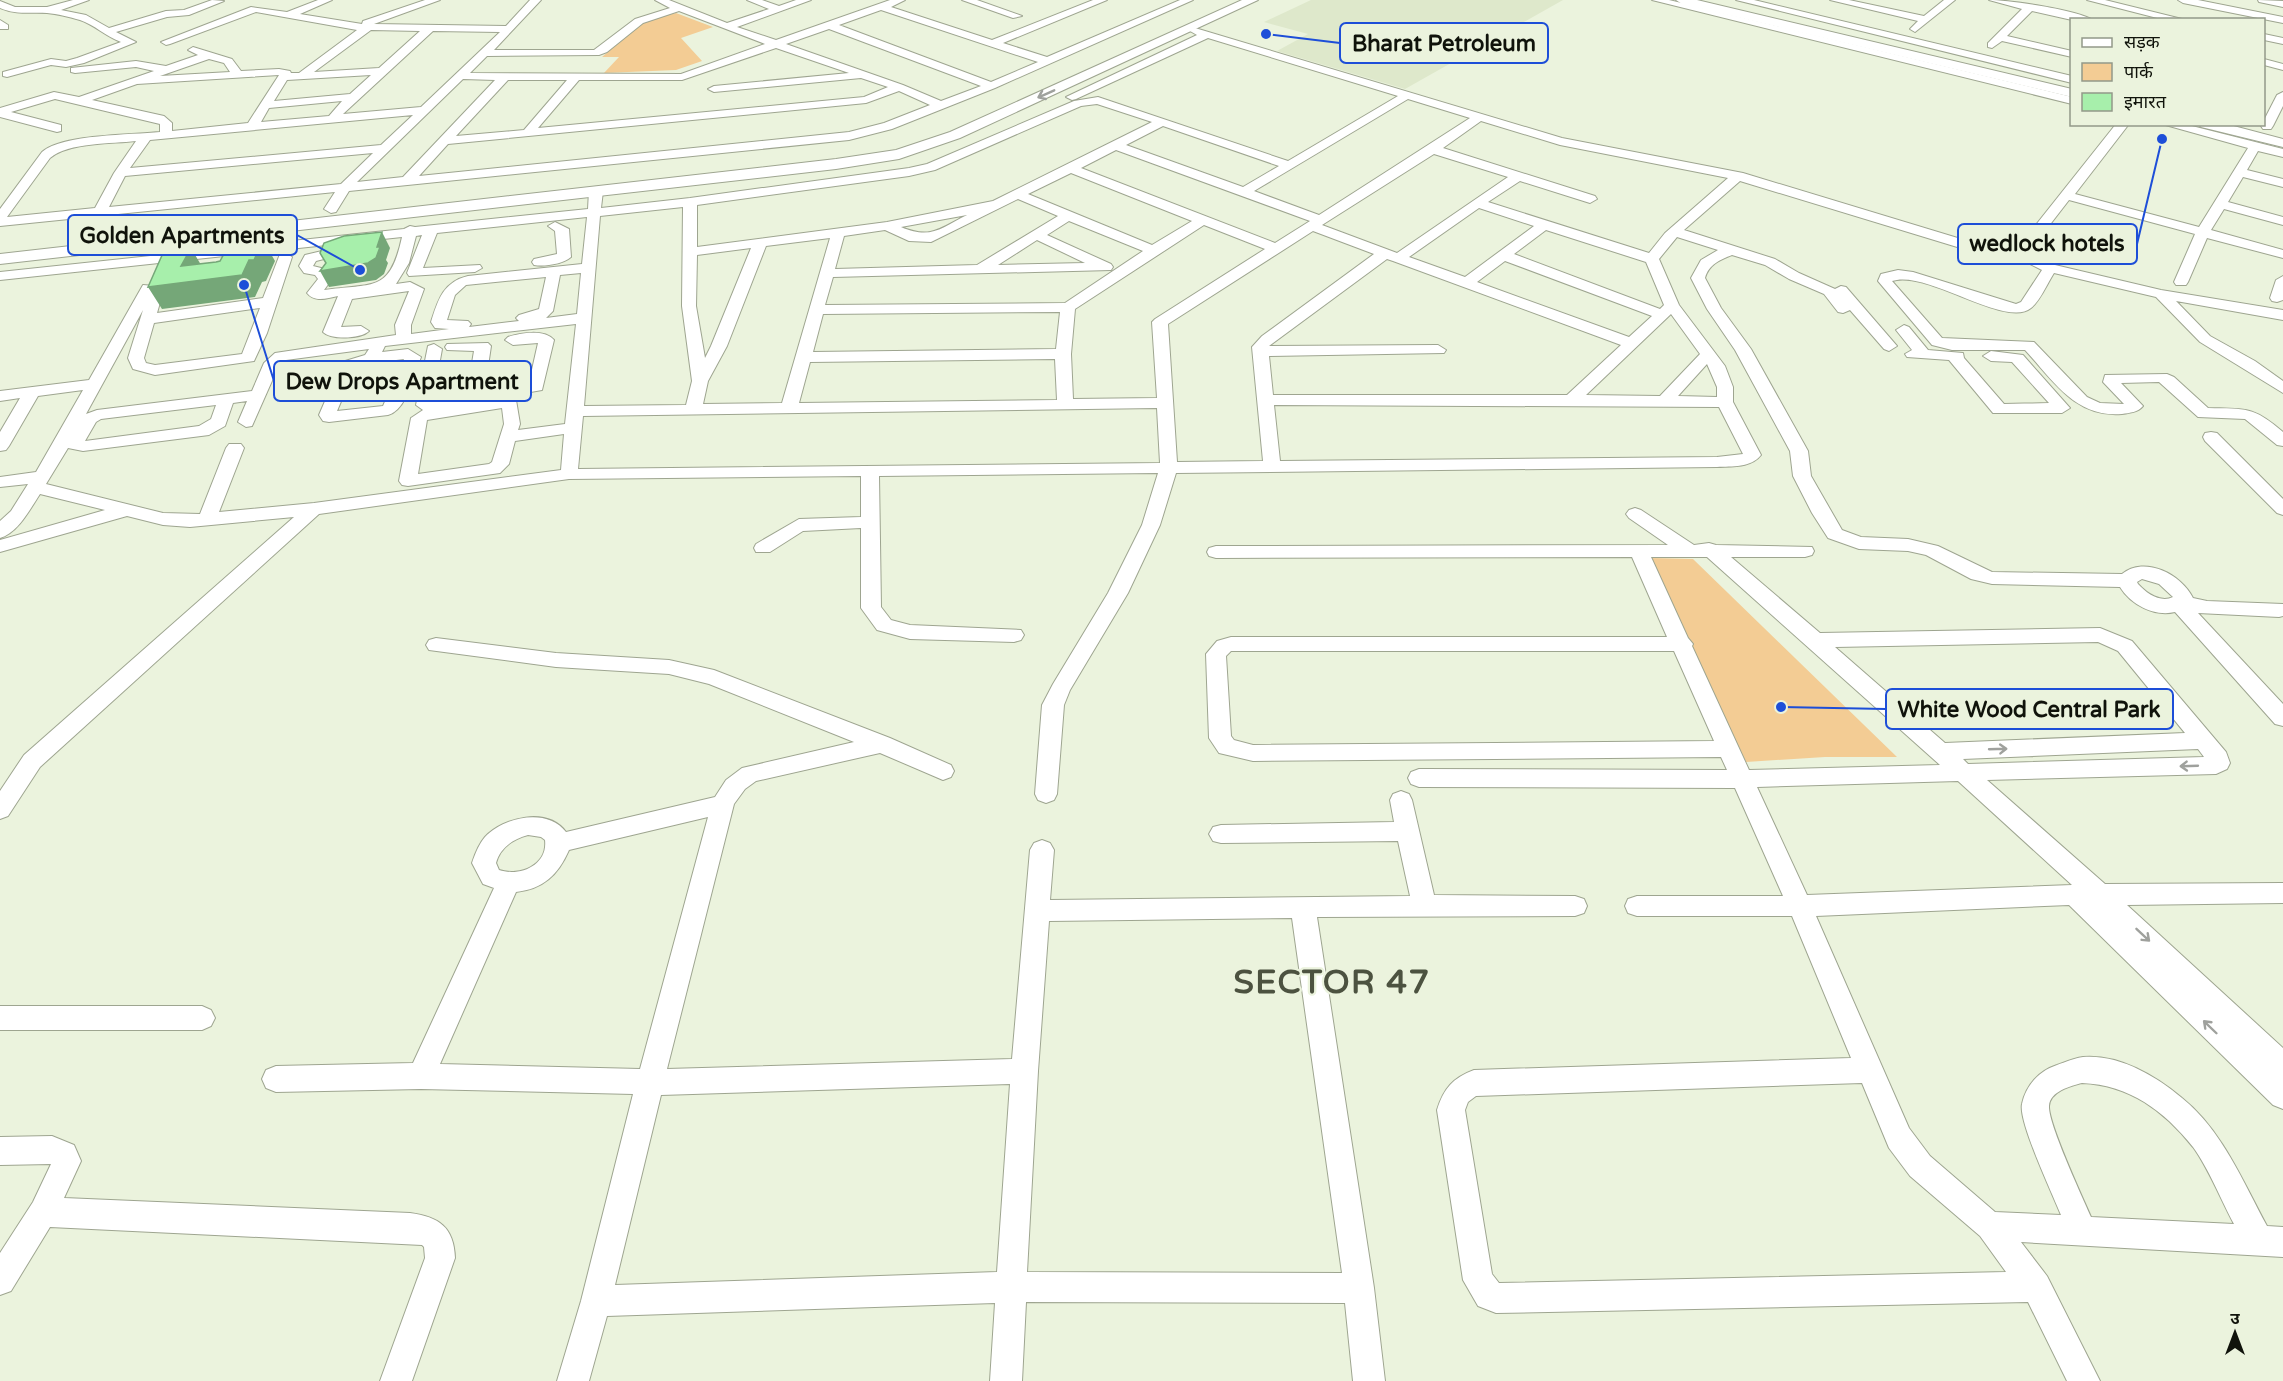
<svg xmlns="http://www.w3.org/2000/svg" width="2283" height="1381" viewBox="0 0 2283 1381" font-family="'Varela Round','Noto Sans Devanagari',sans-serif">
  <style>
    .built { fill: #dee8cb }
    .green { fill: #f3cc94 }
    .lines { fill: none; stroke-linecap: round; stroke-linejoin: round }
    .minor-casing { stroke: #9ea590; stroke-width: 2 }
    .major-casing { stroke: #9ea590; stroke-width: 2 }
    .minor { fill: #fff; fill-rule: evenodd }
    .major { fill: #fff; fill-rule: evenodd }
    .shaded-wall { fill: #75a778 }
    .building { fill: #a7efab; stroke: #75a778; stroke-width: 1.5 }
    .oneway { stroke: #9fa19d }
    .labels { text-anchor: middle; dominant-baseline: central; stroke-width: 4.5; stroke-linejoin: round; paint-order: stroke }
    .near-district-label { font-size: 33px; font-weight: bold; letter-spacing: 1.5px; fill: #4c5240; stroke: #ebf3dd }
    .leader { fill: none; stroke: #1d4ed8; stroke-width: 2 }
    .callout-dot { fill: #1d4ed8; stroke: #ebf3dd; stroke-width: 2 }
    .callout { fill: #ebf3dd; stroke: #1d4ed8; stroke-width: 2 }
    .callout-label { font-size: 22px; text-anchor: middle; font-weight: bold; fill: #10130b }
  </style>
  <rect width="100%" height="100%" fill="#ebf3dd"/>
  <polygon class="built" points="1311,0 1563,0 1405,89 1277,51 1308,34 1264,22"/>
  <g class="green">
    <polygon points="676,13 713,27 681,38 702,61 676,70 604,73 619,57 602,57 644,21"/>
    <polygon points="1651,558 1693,559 1897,757 1825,757 1746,762 1692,656"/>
  </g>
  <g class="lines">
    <defs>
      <g id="minor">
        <path d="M73,0H89L61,10L86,15L109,28L166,11L184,10L212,0L224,1L189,15L167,17L116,32L136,42L84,63L66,67L51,65L7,77L3,76V72L51,59L66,61L77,58L121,42C105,36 95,25 80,20C70,17 57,14 47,13C30,12 16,15 0,8V1L15,7H47Z"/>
        <path d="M318,0H332L300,14L362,24L363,21L425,0H440L374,24L506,26L530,0H541L494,50H594L635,19L670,8L655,0H669L727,23L769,9L747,0H762L779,6L796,0H811L737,27L776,40L890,0H905L891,7L992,40L1093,0H1107L1003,43L1047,57L1180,0H1193L995,88L892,129L849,140L349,191L336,212L331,213L324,209L335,192L0,226V209L42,152C63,134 131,135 160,132V124L55,99L11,112L61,125V131L57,132L0,117V108L54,92L79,97L154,71L136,67L75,73L71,72V68L136,61L166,66L198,55L188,50L193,47L232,59L241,71L279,69L290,71L291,73H299L357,30L256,12L170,44L166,45L161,42L251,7L287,12ZM881,10L1038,62L991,82L839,25ZM679,11L765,44L681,74L470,73L487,56L599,55L607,52L643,23ZM829,29L981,86L941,101L903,85L786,44ZM371,30L420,31L379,68L314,72ZM433,31L500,32L421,107L343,114ZM776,48L849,73L714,86L708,89L714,92L861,78L888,87L864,97L538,128L579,80H682ZM209,59L224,63L230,72L160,76ZM279,75L248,123L172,131V123L164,116L92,100L137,84ZM371,75L350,94L274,101L287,80ZM463,79L495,80L403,177L357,182ZM508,80H567L524,130L456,136ZM899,91L930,105L884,123L849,132L419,176L448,144L866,103ZM342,101L329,116L261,122L269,108ZM413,115L381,145L130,168L150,140ZM136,141L114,173L95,208L7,217L50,158C69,142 112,144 136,141ZM373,153L341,184L109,207L125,176Z"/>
        <polygon points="962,0 977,0 1022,16 1013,18"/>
        <polygon points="1652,0 1669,0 2072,97 2072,104"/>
        <polygon points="1736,0 1754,0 2072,76 2072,83"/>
        <polygon points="1830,0 1849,0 1924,16 1944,0 1955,0 1915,32 1910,29 1918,21"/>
        <path d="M1989,0C2009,0 2077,10 2093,20H2072L2032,11L2007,36L2072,51V57L2002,41L1992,48L1988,47V43L2022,9Z"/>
        <polygon points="2087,0 2105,0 2186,20 2165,20"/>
        <polygon points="2178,0 2198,0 2283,17 2283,23 2183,3"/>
        <polygon points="2258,0 2283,1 2283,7 2259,2"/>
        <polygon points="0,20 8,25 8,29 0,29"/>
        <path d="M1195,28L1562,138L1743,173L1984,246L2016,250L2116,124H2129L2075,194L2199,227L2248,148L2162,124H2184L2283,149V157L2258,151L2247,170L2283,179V187L2243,177L2228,202L2283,217V225L2224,209L2211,230L2283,250V258L2207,238L2188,282L2186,285H2176L2174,282L2195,234L2069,200L2028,253L2055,265L2161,290L2283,310V320L2176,301L2210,336L2255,361L2283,381V393L2200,342L2156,297L2054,273C2047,284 2040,301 2031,308C2006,329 1926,269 1892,281L1942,338L2034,342L2087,397L2100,403L2124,404L2103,382L2105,375L2167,374L2174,377L2208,408C2246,409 2253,406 2283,432V446L2277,445L2245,419L2198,417L2159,382L2121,383L2143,406C2138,412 2130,413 2122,414C2075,418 2053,380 2025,350H1952L1932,345L1878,281L1881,274L1898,270L1913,272L2016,304L2021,302L2042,270L2018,258L2009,259L1977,253L1740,181L1684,230L1775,259L1799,273L1835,289L1841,286L1846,287L1897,346L1889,351L1884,349L1850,310L1843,313L1838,312L1824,294L1789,279L1765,265L1732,255C1720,260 1709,264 1705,278L1721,308L1751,349L1808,451L1811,476L1842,530L1861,537L1908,539L1938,546L1992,572L2122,574C2145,555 2182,575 2193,598L2207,601L2283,604V616L2279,617L2198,613L2283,704V726L2275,724L2175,612C2155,617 2131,605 2120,587L1992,584L1971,579L1926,555L1908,551L1859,549L1828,538L1812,513L1793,476L1790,451L1735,350L1707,309L1691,278L1701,260L1718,250L1677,237L1659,259L1679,305L1725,366L1733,387V402L1761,455C1751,468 1732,466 1717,467L1176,473L1160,525L1128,593L1070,690L1064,705L1057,794L1054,800L1046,803L1038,800L1035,794L1042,705L1053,684L1108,593L1142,525L1158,473L879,476L881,607L891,620L910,625L1021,630L1024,635L1021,640L1014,642L910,639L877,630L861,608V528L803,531L770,552H756L754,548L756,544L799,519L861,517V476L569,479L319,514L40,767L8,816L0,819V791L24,755L294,517L190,527L163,525L127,516L0,552V540L105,510L40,494C30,509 18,533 0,538V521L11,511L28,484L0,487V477L36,472L83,390L38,396L9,446L6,450L0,451V432L20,398L0,401V391L89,380L143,285L154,286L163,269L168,268L175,272L161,299L157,313L263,298L280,254L285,253L292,257L267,333L254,361L155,375L133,369L128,358L143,310L86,414L97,410L252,391L264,363L275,353L396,335L395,325L409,291L352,299L341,327L361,326L369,331C361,339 331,340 323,332L338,296C327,298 315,303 307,293L318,279L315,275L304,273L299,266L305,255L339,247L346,251L344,254L316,261L313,266L325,269L332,279L324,290C374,283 390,293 402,237L0,280V272L404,229L410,226L415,227L588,209L589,191L596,187L603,191L601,208L690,198L909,168L927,164L1074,101L1098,97L1288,161L1398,96L1208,38L1076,99L1072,100L1066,97L1197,35L1190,31ZM1408,99L1470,118L1319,215L1254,191ZM1097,104L1152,122L993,201L887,222L697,247V205L909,176L935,170L1081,106ZM1481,121L1560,145L1728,178L1665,233L1649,253L1488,202L1520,181L1590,203L1597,199L1595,196L1443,148ZM1163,126L1279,166L1243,187L1126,145ZM1116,150L1310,221L1275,243L1081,168ZM1434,154L1508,177L1397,253L1322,225ZM1071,173L1192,221L1152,245L1028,194ZM1018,199L1058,216L977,265L835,269L844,236L885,230L909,241L931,242ZM683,207L682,306L692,381L686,405L584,406L600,216ZM1479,208L1534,226L1465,277L1409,257ZM967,215C941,228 931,240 901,227ZM587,217L582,264L468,276C443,282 438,300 431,322L435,328L449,329L411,334V325L424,289L410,282L396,284L409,263L416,236L422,235L407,273L409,276L475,272L482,268L480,265L423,268L437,233ZM1069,221L1143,251L1065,303L825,305L833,277L1111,270L1113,267L1111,264L1047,235ZM1204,225L1265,249L1155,319L1152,322L1157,398L1073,399L1071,354L1075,309ZM1546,230L1646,262L1664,305L1660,309L1514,254ZM1313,231L1374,254L1262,336L1252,347L1263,461L1177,462L1168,324ZM830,238L782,403L703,404L708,381L727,346L766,246ZM1037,240L1085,263L998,265ZM751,248L711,346L705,358L696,306L697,255ZM1387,259L1393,261L1621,345L1567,395H1273L1269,356L1444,353L1446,350L1438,345L1269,346ZM1505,261L1652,316L1629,337L1477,282ZM581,273L577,314L546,318L553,311L560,275ZM546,277L539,309L519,315L516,318L519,321L469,327L471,324L468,321L447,320L455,295L466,285ZM260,308L242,354L155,365L146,363L144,358L154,323ZM1060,312L1056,349L813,352L823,314ZM1671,314L1700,354L1660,396L1586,395ZM576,324L565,424L518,430L520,424L516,400L507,397L476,402L481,400L483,395L491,399L542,390L554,340C544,329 521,333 508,337L505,340L513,345L538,343L529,383L491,389L484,393L491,346L488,343L447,344L445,347L447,350L474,351L467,393L433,399L442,349L434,344L428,346L416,405L423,410L411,418L399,481L402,485L408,486L500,473L509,464L515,441L564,434L561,470L314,503L219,512L244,448L241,444H229L226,448L200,514L163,513L46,484L68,448L83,451L209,435L225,426L233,403L247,401L238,422L246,427L252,426L279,365L286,360L369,349L365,355L342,362L319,415L323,421L329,422L388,415C407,410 414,374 421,357L408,349L382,352L385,346ZM404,359L383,406L337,411L355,368L373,363ZM1055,359L1057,400L799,403L810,362ZM1707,364L1717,387V397L1678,396ZM216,405L211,419L199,426L85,441L96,422L101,419ZM1274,405L1719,407L1743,454L1717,457L1280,461ZM502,408L504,424L492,462L489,464L418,474L427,420ZM1157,408L1160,463L578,469L583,416ZM2142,579L2159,584L2173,597C2161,603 2147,594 2138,584L2137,582Z"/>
        <polygon points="2264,34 2283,38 2283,44 2264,40"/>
        <polygon points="2264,59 2283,64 2283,70 2264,65"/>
        <polygon points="2283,92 2283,106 2273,126 2271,129 2263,129 2261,126 2277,95"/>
        <path d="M555,222L569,229L571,257C563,264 544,267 534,265L532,262L534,259L557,254L555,231L548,226Z"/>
        <polygon points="2283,276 2283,300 2277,302 2272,301 2270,298 2276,280"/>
        <polygon points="1904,325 1909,327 1928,350 1963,353 1964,358 2004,404 2049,403 2012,362 1991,361 1983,356 1991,351 2023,355 2070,408 2062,413 1993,413 1949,360 1907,357 1905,354 1912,350 1896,330"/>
        <polygon points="2211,432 2217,433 2283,499 2283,515 2277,513 2205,441 2203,437 2205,433"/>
        <path d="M1635,508L1641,510L1694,545L1709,543L1716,545L1812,547L1814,551L1812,555L1805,557H1731L1820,633L2100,628L2132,641L2226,752L2230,763L2227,769L2216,774L1987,780L2105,884L2283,883V903L2127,905L2283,1048V1109L2273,1105L2069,905L1816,916L1909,1128L1930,1156L1995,1212L2061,1215C2053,1195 2018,1121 2022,1104C2026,1085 2039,1071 2057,1065C2065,1062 2075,1058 2083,1057C2119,1054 2156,1076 2182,1098C2222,1130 2243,1182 2267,1226L2283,1227V1257L2021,1242L2047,1276L2100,1381H2067L2028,1302L1496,1313L1478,1306L1463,1280L1437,1110C1444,1088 1453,1078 1474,1070L1851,1058L1792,916H1637L1628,913L1625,906L1628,899L1637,896H1783L1735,788L1419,787L1411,784L1408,778L1411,772L1419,769L1727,770L1721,757L1253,761L1219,753L1209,738L1206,654L1217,641L1231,637H1667L1632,557L1216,558L1209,556L1207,552L1209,548L1216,546L1668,545L1629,518L1626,514L1629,510ZM1651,557H1707L1940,765L1749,770L1692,646L1693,644L1688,638ZM2098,642L2118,651L2185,733L1945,743L1835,647ZM1231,651H1674L1714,741L1253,745L1234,740L1231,736L1226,656ZM2198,749L2204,757L1968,764L1963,759ZM1958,781L2072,885L1807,895L1757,787ZM1862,1083L1889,1148L1910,1176L1980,1236L2006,1272L1499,1283L1492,1274L1465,1110L1468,1102L1476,1096ZM2082,1083C2130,1085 2164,1111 2193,1147C2208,1167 2222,1202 2234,1224L2091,1217C2082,1196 2048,1124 2049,1106C2050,1091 2071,1086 2082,1083Z"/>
        <path d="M436,638L556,653L669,660L714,670L890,738L951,765L954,771L951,777L943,780L880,753L756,781L745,789L734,804L667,1069L1012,1059L1030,850L1034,843L1042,840L1050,843L1054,850L1050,900L1410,896L1398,841L1221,843L1213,841L1209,834L1213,827L1221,825L1394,822L1390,800L1393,794L1401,791L1409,794L1412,800L1434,895L1575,896L1584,899L1587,906L1584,913L1575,916L1317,917L1374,1288L1385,1381H1353L1345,1303L1026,1302L1022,1381H990L995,1303L607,1316L589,1381H557L581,1301L633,1094L421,1089L276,1092L266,1088L262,1079L266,1070L276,1066L413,1063L494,888L483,884L472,863C475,854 479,844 485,837C504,817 547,807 566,832L715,797L726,780L742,768L854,742L709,684L669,674L556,667L429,650L426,645L429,640ZM708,817L640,1069L440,1064L516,892C543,889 558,875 569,850ZM528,835L541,837L545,840C548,865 520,877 499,870L496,863C500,848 513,839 528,835ZM1292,918L1342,1273L1027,1272L1038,1071L1049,921ZM1010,1084L997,1272L615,1285L661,1095Z"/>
        <polygon points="0,1006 202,1006 211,1010 215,1018 211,1026 202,1030 0,1030"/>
        <path d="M52,1136L74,1145L81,1161L64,1198L410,1213C439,1217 454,1227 455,1258L412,1381H380L425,1258L424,1247L422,1245L50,1227L11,1291L0,1295V1253L33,1202L51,1164L0,1165V1137Z"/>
      </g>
      <g id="major">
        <polygon points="1242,0 1258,0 960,138 899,159 836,169 0,264 0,254 836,159 896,150 950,132"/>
        <polygon points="1676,0 1697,0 2072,89 2072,97 1682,4"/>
        <polygon points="2199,124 2226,124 2283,139 2283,147 2201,127"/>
      </g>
    </defs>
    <use href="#minor" class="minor-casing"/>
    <use href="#major" class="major-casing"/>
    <use href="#minor" class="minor"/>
    <use href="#major" class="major"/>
  </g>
  <g class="shaded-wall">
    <polygon points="382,232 390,248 386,260 388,263 384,274 376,280 329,287 320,271 377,247"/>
    <polygon points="263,240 275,261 266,281 262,282 255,297 162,309 148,287 181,266 191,248 204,270 249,260"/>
  </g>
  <g class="building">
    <polygon points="382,232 377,247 380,247 376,258 368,263 320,271 326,263 320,253 324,243 344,236"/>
    <polygon points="263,240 254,260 249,260 242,275 148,287 163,253 191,248 181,266 216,262 220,261 225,252 235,251 239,242"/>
  </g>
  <defs><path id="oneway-shaft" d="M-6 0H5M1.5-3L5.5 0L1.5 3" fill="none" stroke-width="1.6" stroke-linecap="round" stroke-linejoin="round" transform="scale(1.5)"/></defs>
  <g class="oneway">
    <use href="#oneway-shaft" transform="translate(1046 94) rotate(156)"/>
    <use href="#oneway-shaft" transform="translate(1998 749) rotate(-2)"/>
    <use href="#oneway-shaft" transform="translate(2189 766) rotate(178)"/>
    <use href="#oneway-shaft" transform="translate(2143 935) rotate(43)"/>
    <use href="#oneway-shaft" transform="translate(2210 1027) rotate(-136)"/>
  </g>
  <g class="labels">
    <g class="near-district-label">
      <text x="1332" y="982">SECTOR 47</text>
    </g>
  </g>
  <path class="leader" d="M1266 34L1340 43M360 270L297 235M2162 139L2137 244M244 285L274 381M1781 707L1886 709"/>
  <g class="callout-dot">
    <circle cx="1266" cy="34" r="6"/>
    <circle cx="360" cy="270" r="6"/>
    <circle cx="2162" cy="139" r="6"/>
    <circle cx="244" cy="285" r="6"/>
    <circle cx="1781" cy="707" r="6"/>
  </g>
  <g class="callout">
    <rect x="1340" y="23" width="208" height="40" rx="6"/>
    <rect x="68" y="215" width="229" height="40" rx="6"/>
    <rect x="1958" y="224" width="179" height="40" rx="6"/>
    <rect x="274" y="361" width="257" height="40" rx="6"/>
    <rect x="1886" y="689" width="287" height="40" rx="6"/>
  </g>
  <g class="callout-label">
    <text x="1444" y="51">Bharat Petroleum</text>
    <text x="182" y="243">Golden Apartments</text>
    <text x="2047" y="251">wedlock hotels</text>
    <text x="402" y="389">Dew Drops Apartment</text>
    <text x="2029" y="717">White Wood Central Park</text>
  </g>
  <rect x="2070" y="18" width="195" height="108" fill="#ebf3dd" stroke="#939989" stroke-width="1.5"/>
  <rect x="2082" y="38" width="30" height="9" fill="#ffffff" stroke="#939989" stroke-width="1.5"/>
  <text x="2124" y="48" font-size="18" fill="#10130b">सड़क</text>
  <rect x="2082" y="63" width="30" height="18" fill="#f3cc94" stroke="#939989" stroke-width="1.5"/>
  <text x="2124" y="78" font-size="18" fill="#10130b">पार्क</text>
  <rect x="2082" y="93" width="30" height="18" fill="#a7efab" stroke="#939989" stroke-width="1.5"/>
  <text x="2124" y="108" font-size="18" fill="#10130b">इमारत</text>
  <g transform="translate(2235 1333)" stroke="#ebf3dd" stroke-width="4.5" paint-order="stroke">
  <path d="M0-4.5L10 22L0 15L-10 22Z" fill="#10130b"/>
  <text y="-9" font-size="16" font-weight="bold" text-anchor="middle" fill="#10130b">उ</text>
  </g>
</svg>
